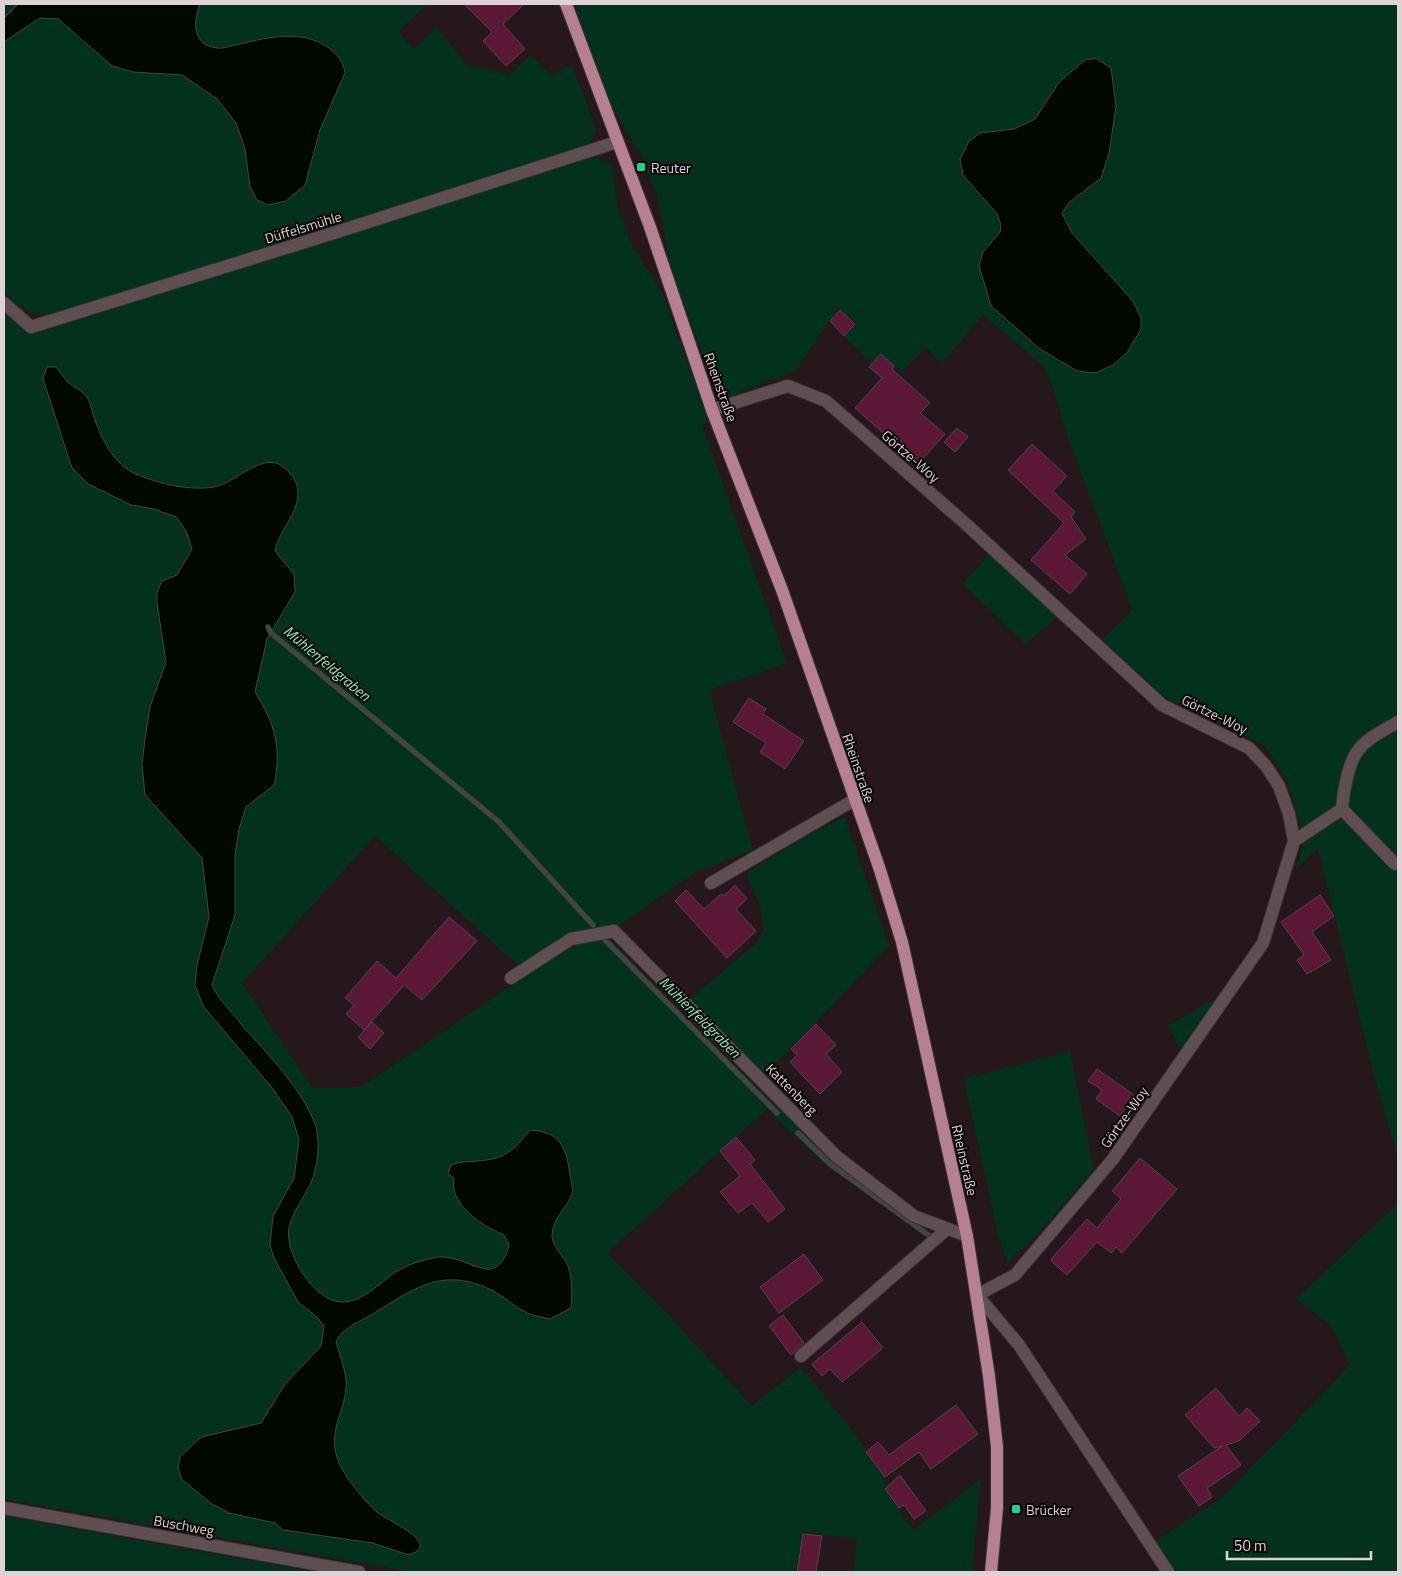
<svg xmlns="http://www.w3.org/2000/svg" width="1402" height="1576" viewBox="0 0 1402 1576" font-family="'Titillium Web',sans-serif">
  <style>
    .green { fill: #02321d; fill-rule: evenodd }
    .water { fill: #000801; stroke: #424541 }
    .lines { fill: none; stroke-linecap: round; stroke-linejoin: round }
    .stream { stroke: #424541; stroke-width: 5.5 }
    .building { fill: #5b1937; stroke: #55444a }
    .minor-casing { stroke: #3b3235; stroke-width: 14 }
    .major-casing { stroke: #3b3235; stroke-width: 14 }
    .minor { stroke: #5f4e54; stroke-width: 12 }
    .major { stroke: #b58093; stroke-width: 12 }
    .poi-dot { fill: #0cd98a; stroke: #0a0506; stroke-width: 2 }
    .labels { text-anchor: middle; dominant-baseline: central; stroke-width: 4; stroke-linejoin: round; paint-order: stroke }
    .poi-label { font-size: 14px; fill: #ddd3d6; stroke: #0a0506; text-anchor: start }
    .street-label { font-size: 14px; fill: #ddd3d6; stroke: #0a0506 }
    .water-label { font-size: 15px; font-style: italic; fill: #85f1b6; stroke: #0a0506 }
  </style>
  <rect width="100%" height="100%" fill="#25171c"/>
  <g class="green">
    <path d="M4,4H427L398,32L414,49L437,28L466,64L509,75L531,55L551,75L572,65L597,131L589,145L53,316C31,315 20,307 4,293Z"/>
    <path d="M574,4H1398V1161L1371,1064L1318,848L1295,870L1303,846L1300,823L1287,780L1264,745L1167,699L1103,640L1132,609L1067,435L1054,390L1043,366L983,315L942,363L925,347L902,373L881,354L872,364L844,336L857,323L838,308L796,371L741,391L746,404L725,417L670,267L658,199L643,159L610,103ZM1059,82L1116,106C1113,124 1111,166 1099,179C1087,192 1072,198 1062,213L1072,233L1133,301L983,252C995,238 1005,233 997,214L980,133L1014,129L1035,119Z"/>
    <polygon points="593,156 612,165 617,206 632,245 662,292 709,422 702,425 787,663 709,690 753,850 696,872 618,926 600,927 571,934 519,966 375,836 242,983 313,1088 361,1087 555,956 577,945 608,937 675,1007 830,1158 824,1164 767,1109 607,1253 669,1316 752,1406 801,1367 866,1448 864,1450 889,1485 884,1489 913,1530 981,1479 972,1572 854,1572 857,1539 803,1532 796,1572 412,1572 4,1499 4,312 20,326 40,332"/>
    <polygon points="989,554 1057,617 1025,644 963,584"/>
    <polygon points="845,817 889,946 765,1075 689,1000 757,942 764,931 760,906 746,873 810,834"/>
    <polygon points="1215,999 1181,1050 1168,1025"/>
    <polygon points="1070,1051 1094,1169 1040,1232 1008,1262 999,1239 964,1079"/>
    <polygon points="1398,1203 1398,1572 1177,1572 1156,1540 1223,1497 1350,1365 1331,1326 1296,1299"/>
    <polygon points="4,1516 315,1572 4,1572"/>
  </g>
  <g class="water">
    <path d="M18,4H200C193,22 192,45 217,48C224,49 233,45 240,44C269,37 302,29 329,48C338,55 343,61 345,73L320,130L305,185L286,201L268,205L257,200L250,187L245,149L236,123L217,99L182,75L133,72L112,66L58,19L40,18L4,42V18Z"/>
    <polygon points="1096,58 1111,68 1116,106 1109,154 1101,178 1070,202 1062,213 1072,233 1133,301 1141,318 1141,329 1127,353 1113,365 1095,373 1077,371 1040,349 991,306 979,266 983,252 1000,232 1001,225 997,214 963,175 960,159 969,141 980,133 1014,129 1035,119 1059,82 1085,60"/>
    <path d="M47,367H56C60,372 64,378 68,382C73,387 82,390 86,396C90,401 92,411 94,417C101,438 114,465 136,474C159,484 190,491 214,487C237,483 264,448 286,469C293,475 297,482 298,491C299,514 279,530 275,551L294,574L295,592L267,639L255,692C275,724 282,748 274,785L246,807L239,829L235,854V915L212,985C221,1003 229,1008 241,1024C267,1054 304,1090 316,1127C320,1142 318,1166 312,1180C306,1196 293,1210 289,1228C284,1252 314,1301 341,1302C364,1303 380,1281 399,1270C411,1263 426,1259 439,1257C457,1256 469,1266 486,1269C499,1271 508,1255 509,1244L504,1235C482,1226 449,1205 454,1178L448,1174L451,1165C461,1161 468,1162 478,1161C505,1159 514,1150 530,1130C570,1132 566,1159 573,1190C570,1207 553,1215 552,1235C552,1245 561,1253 566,1262C573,1274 572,1295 571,1308L550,1319C542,1317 534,1316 527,1313C514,1307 504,1296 491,1290C433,1261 402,1301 354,1324L343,1332L336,1341C339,1353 344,1366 346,1379C349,1412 320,1434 344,1472C352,1485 364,1500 376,1511C389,1522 413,1529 421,1545L418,1551L409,1555L372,1543L283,1530L275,1523L229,1513L212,1504L182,1480L178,1468L180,1457L201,1437L261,1423L285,1384L321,1346L324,1326L317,1317L298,1302L274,1258L270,1245L273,1216L294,1178L299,1140L292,1117L273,1089L203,1006L195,985L197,965L209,917L202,858L145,795L142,764L145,739L150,707L166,662L157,603V592L162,581L177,575L192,549L186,531L176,517L154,509L131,505L88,484L72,468L43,379Z"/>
  </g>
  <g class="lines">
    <g class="stream">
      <polyline points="268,627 271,633 499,822 593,925"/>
      <polyline points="605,940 777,1113"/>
      <polyline points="798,1133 830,1164 931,1237"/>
    </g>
  </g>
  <g class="building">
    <polygon points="464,4 524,4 503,24 525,49 506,66 483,41 492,32"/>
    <polygon points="840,310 855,324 844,336 830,321"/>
    <polygon points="881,354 894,366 892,369 930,403 920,413 945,434 918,464 855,408 882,378 869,367"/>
    <polygon points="957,428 968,437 955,452 944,442"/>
    <polygon points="1032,444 1067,476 1053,491 1075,512 1071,517 1086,539 1065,555 1087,574 1070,594 1031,560 1064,523 1008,470"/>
    <polygon points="749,698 766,709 763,714 804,741 785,769 760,752 766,743 733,722"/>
    <polygon points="735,885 747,899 736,909 756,931 727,958 675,901 686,890 704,909 721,894 724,896"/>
    <polygon points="1320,895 1334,916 1312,932 1331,960 1307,974 1297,960 1304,955 1281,922"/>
    <polygon points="449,917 477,941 422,1000 404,985 364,1030 346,1014 354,1005 345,998 377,961 396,978"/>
    <polygon points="372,1022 384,1033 370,1049 358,1037"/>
    <polygon points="816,1024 836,1045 826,1054 842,1072 820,1094 790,1062 797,1055 791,1049"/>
    <polygon points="1097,1069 1137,1097 1129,1109 1126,1107 1120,1116 1096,1099 1102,1090 1088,1081"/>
    <polygon points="736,1137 755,1160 750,1164 785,1209 768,1222 752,1203 738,1213 720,1192 740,1176 720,1151"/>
    <polygon points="1140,1158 1177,1189 1122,1253 1116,1247 1111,1253 1097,1242 1067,1275 1051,1261 1052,1258 1087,1219 1097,1228 1121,1199 1112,1191"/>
    <polygon points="804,1254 823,1280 779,1313 760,1287"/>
    <polygon points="783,1315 804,1343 791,1355 769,1326"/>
    <polygon points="862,1322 883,1348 842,1382 830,1369 822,1376 812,1364"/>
    <polygon points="1216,1388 1239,1416 1247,1408 1260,1421 1239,1441 1226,1445 1241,1465 1207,1488 1212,1497 1199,1506 1178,1476 1222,1446 1214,1448 1185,1415"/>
    <polygon points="956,1405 978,1434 931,1469 919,1452 885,1477 866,1452 878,1442 889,1455"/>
    <polygon points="900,1475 926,1511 914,1519 904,1505 899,1508 885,1489"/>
    <polygon points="803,1534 822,1536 816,1572 797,1572"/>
  </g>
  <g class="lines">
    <defs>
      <g id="minor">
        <polyline points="4,303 31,327 337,232 617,142"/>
        <polyline points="712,410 788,386 826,401 967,525 1162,705 1249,748 1266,766 1279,786 1289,814 1294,841 1263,943 1113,1159 1015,1275 977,1295 1019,1345 1168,1572"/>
        <polyline points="1342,809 1395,864"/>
        <path d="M1294,841L1342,809C1343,794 1348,764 1357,752C1366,738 1385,730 1398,722"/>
        <polyline points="711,883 854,800"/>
        <polyline points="511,978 571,939 614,931 836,1156 914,1216 967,1236"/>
        <polyline points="801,1356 947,1229"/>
        <polyline points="4,1508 359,1572"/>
      </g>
      <polyline id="major" points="566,4 650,227 712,410 782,590 880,870 902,942 967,1236 989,1376 997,1447 997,1508 991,1572"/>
    </defs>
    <use href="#minor" class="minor-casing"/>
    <use href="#major" class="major-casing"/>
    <use href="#minor" class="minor"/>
    <use href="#major" class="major"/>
  </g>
  <g class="poi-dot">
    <rect x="636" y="162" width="10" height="10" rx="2.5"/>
    <rect x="1011" y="1504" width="10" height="10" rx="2.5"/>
  </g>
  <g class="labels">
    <g class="poi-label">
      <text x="651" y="167">Reuter</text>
      <text x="1026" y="1509">Brücker</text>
    </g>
    <g class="street-label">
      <text transform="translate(303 227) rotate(-17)">Düffelsmühle</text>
      <text transform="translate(721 387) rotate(70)">Rheinstraße</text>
      <text transform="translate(911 456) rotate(41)">Görtze-Woy</text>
      <text transform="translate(1215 714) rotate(26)">Görtze-Woy</text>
      <text transform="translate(859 768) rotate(71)">Rheinstraße</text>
      <text transform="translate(792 1089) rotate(45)">Kattenberg</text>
      <text transform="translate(1124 1117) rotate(-55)">Görtze-Woy</text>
      <text transform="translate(965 1160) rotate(77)">Rheinstraße</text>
      <text transform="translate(184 1525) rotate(10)">Buschweg</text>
    </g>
    <g class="water-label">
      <text transform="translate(327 663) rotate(40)">Mühlenfeldgraben</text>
      <text transform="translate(700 1017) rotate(45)">Mühlenfeldgraben</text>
    </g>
  </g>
  <rect width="1402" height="1576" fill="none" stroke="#ddd3d6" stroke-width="10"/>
  <path d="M1227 1551v8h144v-8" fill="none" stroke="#ddd3d6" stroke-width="2.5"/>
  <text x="1234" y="1551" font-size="15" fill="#ddd3d6" stroke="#0a0506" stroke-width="4" paint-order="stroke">50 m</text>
</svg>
